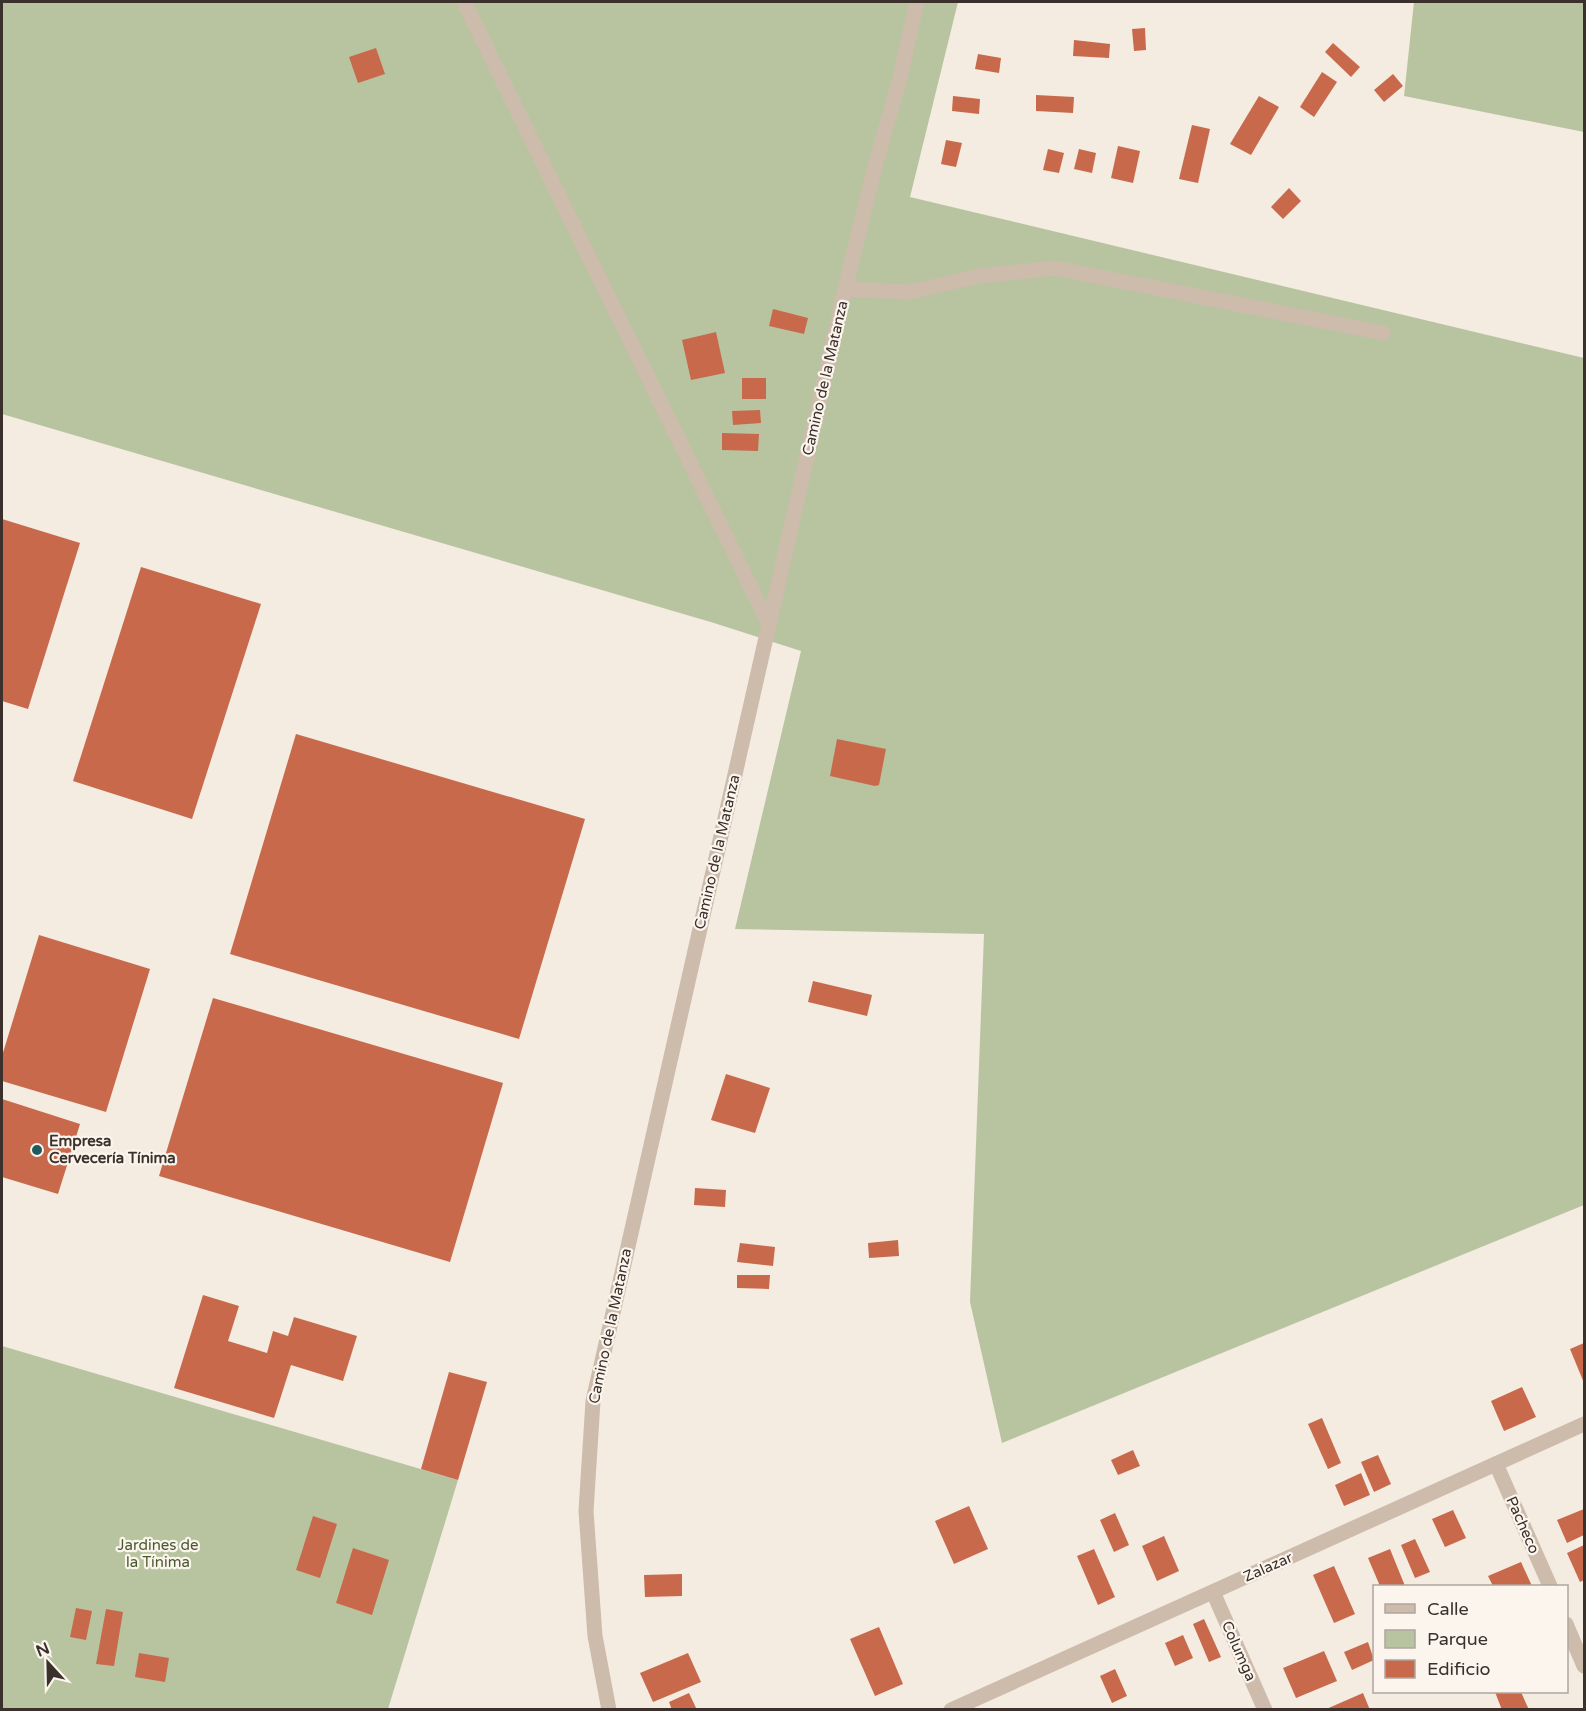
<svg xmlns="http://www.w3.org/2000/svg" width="1586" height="1711" viewBox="0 0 1586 1711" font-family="'Varela Round',sans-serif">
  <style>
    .green { fill: #b8c4a0 }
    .building { fill: #c8694b }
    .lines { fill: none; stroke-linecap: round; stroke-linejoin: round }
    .minor { stroke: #cdbbac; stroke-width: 15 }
    .tertiary { stroke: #cdbbac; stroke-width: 15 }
    .poi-dot { fill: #1f5a5e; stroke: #fbf5ee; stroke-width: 2 }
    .labels { text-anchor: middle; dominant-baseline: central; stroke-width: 4.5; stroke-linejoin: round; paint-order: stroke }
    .street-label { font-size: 15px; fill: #3b302b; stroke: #fbf5ee }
    .poi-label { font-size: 15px; font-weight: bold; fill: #3b302b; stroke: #fbf5ee; text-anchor: start }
    .park-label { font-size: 15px; fill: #4a5a2e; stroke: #fbf5ee }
  </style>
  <rect width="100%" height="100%" fill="#f4ebe1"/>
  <g class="green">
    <polygon points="2,2 958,2 910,197 1584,358 1584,1205 1002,1443 970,1302 984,934 735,929 801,651 714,623 2,414"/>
    <polygon points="1414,2 1584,2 1584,132 1404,96"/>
    <polygon points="2,1346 458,1480 388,1709 2,1709"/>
  </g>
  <g class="building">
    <polygon points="1145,28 1146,50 1134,51 1132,29"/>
    <polygon points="1074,40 1110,44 1109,58 1073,56"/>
    <polygon points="1333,43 1360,67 1351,77 1325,52"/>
    <polygon points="376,48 385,74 358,83 349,57"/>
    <polygon points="978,54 1001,58 999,73 975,69"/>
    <polygon points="1322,72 1337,82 1314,117 1300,107"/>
    <polygon points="1393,74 1403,86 1384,102 1374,90"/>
    <polygon points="1036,95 1074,97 1073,113 1036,111"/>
    <polygon points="953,96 980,99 979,114 952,111"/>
    <polygon points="1259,96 1279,107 1251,155 1230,144"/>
    <polygon points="1192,125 1210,129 1198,183 1179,179"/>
    <polygon points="946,140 962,143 956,167 941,164"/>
    <polygon points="1118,146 1140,151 1133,183 1111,178"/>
    <polygon points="1048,149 1064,153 1059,173 1043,170"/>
    <polygon points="1079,149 1096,153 1092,173 1074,169"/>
    <polygon points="1289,188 1301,201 1283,219 1271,207"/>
    <polygon points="773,309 808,318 804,334 769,326"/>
    <polygon points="716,332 725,373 691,380 682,340"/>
    <rect x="742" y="378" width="24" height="21"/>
    <polygon points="760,410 761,423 733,425 732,411"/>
    <polygon points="722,433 759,434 758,451 722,450"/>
    <polygon points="2,519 80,543 28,709 2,701"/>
    <polygon points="141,567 261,604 192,819 73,781"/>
    <polygon points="296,734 585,819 519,1039 230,954"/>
    <polygon points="837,739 886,749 879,785 875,786 830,776"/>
    <polygon points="39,935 150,969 106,1112 2,1081 2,1056"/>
    <polygon points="813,981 872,995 867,1016 808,1002"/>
    <polygon points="213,998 503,1083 450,1262 159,1176"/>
    <polygon points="726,1074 770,1088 755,1133 711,1120"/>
    <polygon points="2,1099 80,1124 58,1194 2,1177"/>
    <polygon points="695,1188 726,1190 725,1207 694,1205"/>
    <polygon points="898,1240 899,1256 869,1258 868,1243"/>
    <polygon points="740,1243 775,1247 773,1266 737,1262"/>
    <polygon points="737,1275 770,1275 769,1289 737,1288"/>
    <polygon points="203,1295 239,1306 228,1341 267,1353 273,1331 288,1336 294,1317 357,1336 343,1381 291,1365 274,1418 174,1388"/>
    <polygon points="1584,1343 1584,1383 1570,1349"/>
    <polygon points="449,1372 487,1382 458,1480 421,1469"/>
    <polygon points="1522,1387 1536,1417 1504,1431 1491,1401"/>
    <polygon points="1322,1418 1341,1463 1328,1469 1308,1424"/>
    <polygon points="1133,1450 1140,1466 1118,1475 1111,1460"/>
    <polygon points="1378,1455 1391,1484 1374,1492 1361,1462"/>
    <polygon points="1361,1473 1370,1495 1344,1506 1335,1485"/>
    <polygon points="969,1506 988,1549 954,1564 935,1521"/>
    <polygon points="1584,1509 1584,1535 1567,1543 1557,1520"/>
    <polygon points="1453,1510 1466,1538 1445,1547 1432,1519"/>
    <polygon points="1115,1513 1129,1545 1114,1552 1100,1520"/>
    <polygon points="313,1516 337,1524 320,1578 296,1570"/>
    <polygon points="1164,1536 1179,1571 1157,1581 1142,1546"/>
    <polygon points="1415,1539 1430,1572 1415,1578 1401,1545"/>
    <polygon points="1584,1545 1584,1580 1580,1582 1567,1553"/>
    <polygon points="353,1548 389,1560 372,1615 336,1603"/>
    <polygon points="1094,1549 1115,1597 1098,1605 1077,1556"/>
    <polygon points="1390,1549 1405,1586 1380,1586 1368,1558"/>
    <polygon points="1521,1562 1532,1586 1493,1586 1488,1576"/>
    <polygon points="1334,1566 1355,1614 1334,1623 1313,1575"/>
    <polygon points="682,1574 682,1596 645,1597 644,1575"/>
    <polygon points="76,1608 92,1611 86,1640 70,1637"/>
    <polygon points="106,1609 123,1612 114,1666 96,1664"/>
    <polygon points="1204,1619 1221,1657 1209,1662 1193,1624"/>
    <polygon points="879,1627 903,1684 875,1696 850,1639"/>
    <polygon points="1183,1635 1193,1658 1175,1666 1165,1643"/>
    <polygon points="1368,1642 1374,1660 1352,1670 1344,1652"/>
    <polygon points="1324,1651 1337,1681 1296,1698 1283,1668"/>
    <polygon points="139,1653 169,1658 165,1682 135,1677"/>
    <polygon points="688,1653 701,1682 653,1702 640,1673"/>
    <polygon points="1115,1669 1127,1696 1112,1703 1100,1676"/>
    <polygon points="1495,1692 1521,1692 1529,1710 1502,1710"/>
    <polygon points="689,1693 697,1710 672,1710 669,1702"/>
    <polygon points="1363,1693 1370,1710 1324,1710"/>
  </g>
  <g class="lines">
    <g class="minor">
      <polyline points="464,2 768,622"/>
      <polyline points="845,289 910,292 979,276 1055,268 1383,333"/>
      <polyline points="1496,1464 1550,1586"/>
      <polyline points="1213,1592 1265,1710"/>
      <polyline points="1566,1624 1584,1666"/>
      <polyline points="951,1710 1584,1424"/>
    </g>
    <polyline class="tertiary" points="609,1710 595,1636 586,1511 593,1401 845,289 875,166 899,82 917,2"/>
  </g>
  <circle class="poi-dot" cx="37" cy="1150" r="6"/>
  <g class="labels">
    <g class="street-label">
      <text transform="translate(825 378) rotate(-77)">Camino de la Matanza</text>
      <text transform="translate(717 852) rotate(-77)">Camino de la Matanza</text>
      <text transform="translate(610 1326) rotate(-78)">Camino de la Matanza</text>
      <text transform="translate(1523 1525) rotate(66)">Pacheco</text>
      <text transform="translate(1268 1567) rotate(-24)">Zalazar</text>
      <text transform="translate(1239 1651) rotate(66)">Columga</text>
    </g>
    <g class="poi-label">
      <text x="49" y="1141">Empresa<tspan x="49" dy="17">Cervecería Tínima</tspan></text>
    </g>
    <g class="park-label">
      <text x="158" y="1545">Jardines de<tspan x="158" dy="17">la Tínima</tspan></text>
    </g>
  </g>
  <rect width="1586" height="1711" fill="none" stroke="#3b302b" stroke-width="6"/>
  <rect x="1373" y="1585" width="195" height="108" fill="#fbf5ee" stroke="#aea6a0" stroke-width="1.5"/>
  <rect x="1385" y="1604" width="30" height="9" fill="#cdbbac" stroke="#aea6a0" stroke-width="1.5"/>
  <text x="1427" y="1615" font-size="18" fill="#3b302b">Calle</text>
  <rect x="1385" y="1630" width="30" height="18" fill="#b8c4a0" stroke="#aea6a0" stroke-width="1.5"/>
  <text x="1427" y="1645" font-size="18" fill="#3b302b">Parque</text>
  <rect x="1385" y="1660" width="30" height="18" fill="#c8694b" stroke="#aea6a0" stroke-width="1.5"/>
  <text x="1427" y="1675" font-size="18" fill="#3b302b">Edificio</text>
  <g transform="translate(48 1663) rotate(338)" stroke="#fbf5ee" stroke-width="4.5" paint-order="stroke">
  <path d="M0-4.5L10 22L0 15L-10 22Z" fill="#3b302b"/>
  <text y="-9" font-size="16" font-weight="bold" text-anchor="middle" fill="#3b302b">N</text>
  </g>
</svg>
